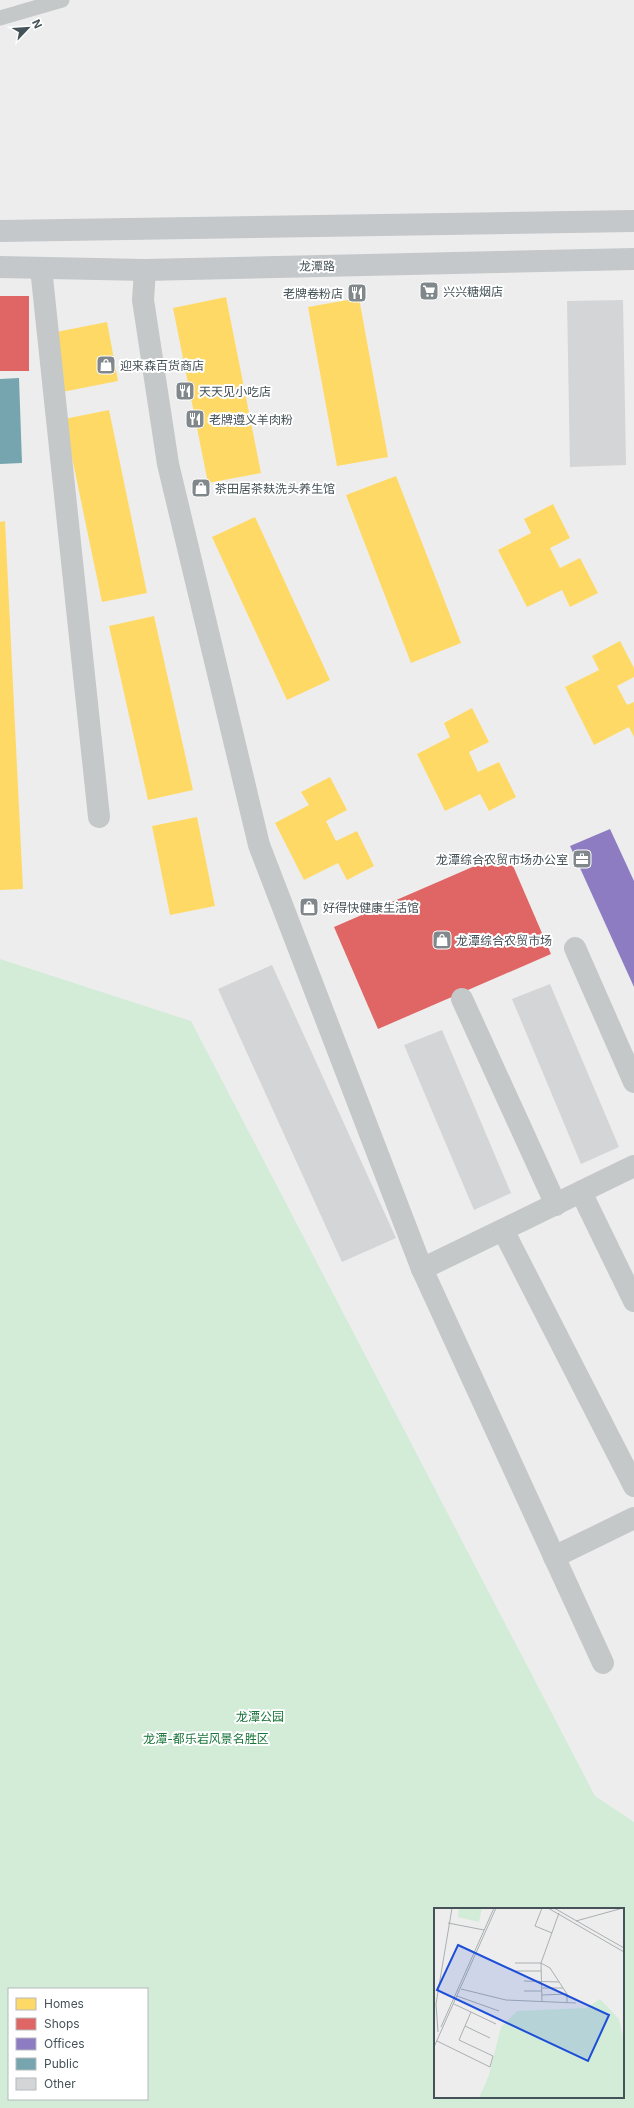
<svg xmlns="http://www.w3.org/2000/svg" width="634" height="2108" viewBox="0 0 634 2108" font-family="Inter,'Noto Sans SC',sans-serif">
  <style>
    .green { fill: #d2ecd8; fill-rule: evenodd }
    .homes { fill: #ffd966 }
    .shops { fill: #e06666 }
    .offices { fill: #8e7cc3 }
    .public { fill: #76a5af }
    .building { fill: #d4d5d6 }
    .lines { fill: none; stroke-linecap: round; stroke-linejoin: round }
    .lane { stroke: #c4c8c8; stroke-width: 15 }
    .street { stroke: #c4c8c8; stroke-width: 22 }
    .secondary { stroke: #c4c8ca; stroke-width: 22 }
    .labels { text-anchor: middle; dominant-baseline: central; stroke-width: 4; stroke-linejoin: round; paint-order: stroke }
    .street-label { font-size: 12px; fill: #455258; stroke: #fff }
    .poi-label { font-size: 12px; fill: #455258; stroke: #fff; text-anchor: start }
    .park-label { font-size: 12px; fill: #1a753a; stroke: #fff }
    .inset-road { fill: none; stroke: #aaafb1; stroke-width: 1 }
    .view { fill: #1d4ed8; fill-opacity: 0.15; stroke: #1d4ed8; stroke-width: 2 }
    .inset-edge { fill: none; stroke: #455258; stroke-width: 2 }
  </style>
  <rect width="100%" height="100%" fill="#eeeded"/>
  <path class="green" d="M0,959L191,1021L595,1796L634,1822V2108H0ZM435,1909H623V2097H435ZM9,1989H147V2099H9Z"/>
  <g class="homes">
    <polygon points="226,297 261,473 208,483 173,308"/>
    <polygon points="359,298 388,457 337,466 308,307"/>
    <polygon points="107,322 118,381 62,392 51,333"/>
    <polygon points="109,410 147,593 102,602 64,419"/>
    <polygon points="396,476 461,643 411,663 346,495"/>
    <polygon points="553,504 570,538 550,548 560,568 580,558 598,593 570,607 562,590 527,607 498,550 531,533 524,519"/>
    <polygon points="255,517 330,680 287,700 212,537"/>
    <polygon points="5,521 23,889 0,890 0,522"/>
    <polygon points="154,616 193,790 148,800 109,626"/>
    <polygon points="620,641 634,668 634,677 617,686 627,705 634,702 634,737 629,727 594,745 565,687 599,670 592,656"/>
    <polygon points="472,708 489,742 469,752 478,772 499,762 516,797 489,811 480,794 445,811 417,754 450,737 444,723"/>
    <polygon points="330,777 347,810 326,821 336,841 357,831 374,866 347,880 338,863 304,880 275,823 309,805 301,792"/>
    <polygon points="197,817 215,906 170,915 152,826"/>
  </g>
  <g class="shops">
    <rect x="0" y="296" width="29" height="75"/>
    <polygon points="507,852 551,954 378,1029 334,927"/>
  </g>
  <polygon class="offices" points="610,829 634,881 634,987 570,846"/>
  <polygon class="public" points="19,378 22,463 0,464 0,379"/>
  <g class="building">
    <polygon points="623,300 626,465 570,467 567,301"/>
    <polygon points="272,965 396,1238 342,1262 218,989"/>
    <polygon points="550,984 619,1147 581,1164 512,999"/>
    <polygon points="442,1030 511,1193 474,1210 404,1045"/>
  </g>
  <g class="lines">
    <polyline class="lane" points="0,18 62,0"/>
    <g class="street">
      <polyline points="41,268 99,817"/>
      <polyline points="145,270 143,300 168,464 259,845 422,1269 603,1663"/>
      <polyline points="575,948 634,1082"/>
      <polyline points="462,999 556,1205"/>
      <polyline points="581,1192 634,1301"/>
      <polyline points="503,1230 634,1486"/>
      <polyline points="422,1269 634,1166"/>
      <polyline points="554,1557 634,1518"/>
    </g>
    <g class="secondary">
      <polyline points="0,231 634,221"/>
      <polyline points="0,267 145,270 634,259"/>
    </g>
  </g>
  <defs>
    <symbol id="supermarket-square" viewBox="-11 -11 22 22"><rect x="-9" y="-9" width="18" height="18" rx="4" fill="#80888c" stroke="#fff"/><path d="M-6-5.5h2.5l.6 2H6L4.5 2H-2.5L-4.4-4H-6ZM-1.5 3.2a1.3 1.3 0 1 0 .1 0ZM3 3.2a1.3 1.3 0 1 0 .1 0Z" fill="#fff"/></symbol>
    <symbol id="restaurant-square" viewBox="-11 -11 22 22"><rect x="-9" y="-9" width="18" height="18" rx="4" fill="#80888c" stroke="#fff"/><path d="M-5-6h1v4h1v-4h1v4h1v-4h1v5L-1.5 .5V6h-2V.5L-5-1ZM5-6V6H3V1.5H1.5Q1.5-4 5-6Z" fill="#fff"/></symbol>
    <symbol id="shop-square" viewBox="-11 -11 22 22"><rect x="-9" y="-9" width="18" height="18" rx="4" fill="#80888c" stroke="#fff"/><path d="M-5-2.5h2.3a2.7 3.5 0 0 1 5.4 0H5L5.5 6h-11ZM-1.5-2.5h3a1.5 2.3 0 0 0-3 0Z" fill="#fff"/></symbol>
    <symbol id="office-square" viewBox="-11 -11 22 22"><rect x="-9" y="-9" width="18" height="18" rx="4" fill="#80888c" stroke="#fff"/><path d="M-6-3h4V-5.5h4V-3h4V5H-6ZM-1-4.5V-3h2v-1.5ZM-6 0V1H6V0Z" fill="#fff"/></symbol>
  </defs>
  <g fill-rule="evenodd">
    <use href="#supermarket-square" x="418" y="280" width="22" height="22"/>
    <use href="#restaurant-square" x="346" y="282" width="22" height="22"/>
    <use href="#shop-square" x="95" y="354" width="22" height="22"/>
    <use href="#restaurant-square" x="174" y="380" width="22" height="22"/>
    <use href="#restaurant-square" x="184" y="408" width="22" height="22"/>
    <use href="#shop-square" x="190" y="477" width="22" height="22"/>
    <use href="#office-square" x="571" y="848" width="22" height="22"/>
    <use href="#shop-square" x="298" y="896" width="22" height="22"/>
    <use href="#shop-square" x="431" y="929" width="22" height="22"/>
  </g>
  <g class="labels">
    <g class="street-label">
      <text transform="translate(317 266) rotate(-1)">龙潭路</text>
    </g>
    <g class="poi-label">
      <text x="443" y="291">兴兴糖烟店</text>
      <text x="343" y="293" text-anchor="end">老牌卷粉店</text>
      <text x="120" y="365">迎来森百货商店</text>
      <text x="199" y="391">天天见小吃店</text>
      <text x="209" y="419">老牌遵义羊肉粉</text>
      <text x="215" y="488">茶田居茶麸洗头养生馆</text>
      <text x="568" y="859" text-anchor="end">龙潭综合农贸市场办公室</text>
      <text x="323" y="907">好得快健康生活馆</text>
      <text x="456" y="940">龙潭综合农贸市场</text>
    </g>
    <g class="park-label">
      <text x="260" y="1716">龙潭公园</text>
      <text x="206" y="1738">龙潭-都乐岩风景名胜区</text>
    </g>
  </g>
  <g transform="translate(434 1908)">
    <rect width="190" height="190" fill="#eeeded"/>
    <path d="M25,0H48L45,14L24,9ZM166,91L185,111L190,133V190H45L55,167L67,119L83,103L152,100Z" fill="#d2ecd8"/>
    <path class="inset-road" d="M108,0L101,18L118,25M114,0L190,44M120,0L190,40M142,13L189,0M14,15L50,22M81,55H107L116,60L133,86V95M81,63H107M90,73L125,74M108,80H129M27,81L72,92L142,95M90,83H108M108,87L133,86M23,88L65,103M108,94L107,55L125,5M20,96L62,116M31,118L56,130M7,119L60,0M4,124L2,96L18,0M3,133L56,159L59,148L25,132L37,104M0,139L62,0"/>
    <path class="view" d="M24,37L175,107L154,153L3,82Z"/>
    <rect width="190" height="190" class="inset-edge"/>
  </g>
  <rect x="8" y="1988" width="140" height="112" fill="#ffffff" stroke="#b5babc"/>
  <rect x="16" y="1998" width="20" height="12" fill="#ffd966" stroke="#b5babc"/>
  <text x="44" y="2008" font-size="12" fill="#455258">Homes</text>
  <rect x="16" y="2018" width="20" height="12" fill="#e06666" stroke="#b5babc"/>
  <text x="44" y="2028" font-size="12" fill="#455258">Shops</text>
  <rect x="16" y="2038" width="20" height="12" fill="#8e7cc3" stroke="#b5babc"/>
  <text x="44" y="2048" font-size="12" fill="#455258">Offices</text>
  <rect x="16" y="2058" width="20" height="12" fill="#76a5af" stroke="#b5babc"/>
  <text x="44" y="2068" font-size="12" fill="#455258">Public</text>
  <rect x="16" y="2078" width="20" height="12" fill="#d4d5d6" stroke="#b5babc"/>
  <text x="44" y="2088" font-size="12" fill="#455258">Other</text>
  <g transform="translate(28 28) rotate(65)" stroke="#ffffff" stroke-width="3" paint-order="stroke">
  <path d="M0-3L7 15L0 10L-7 15Z" fill="#455258"/>
  <text y="-6" font-size="11" font-weight="bold" text-anchor="middle" fill="#455258">N</text>
  </g>
</svg>
